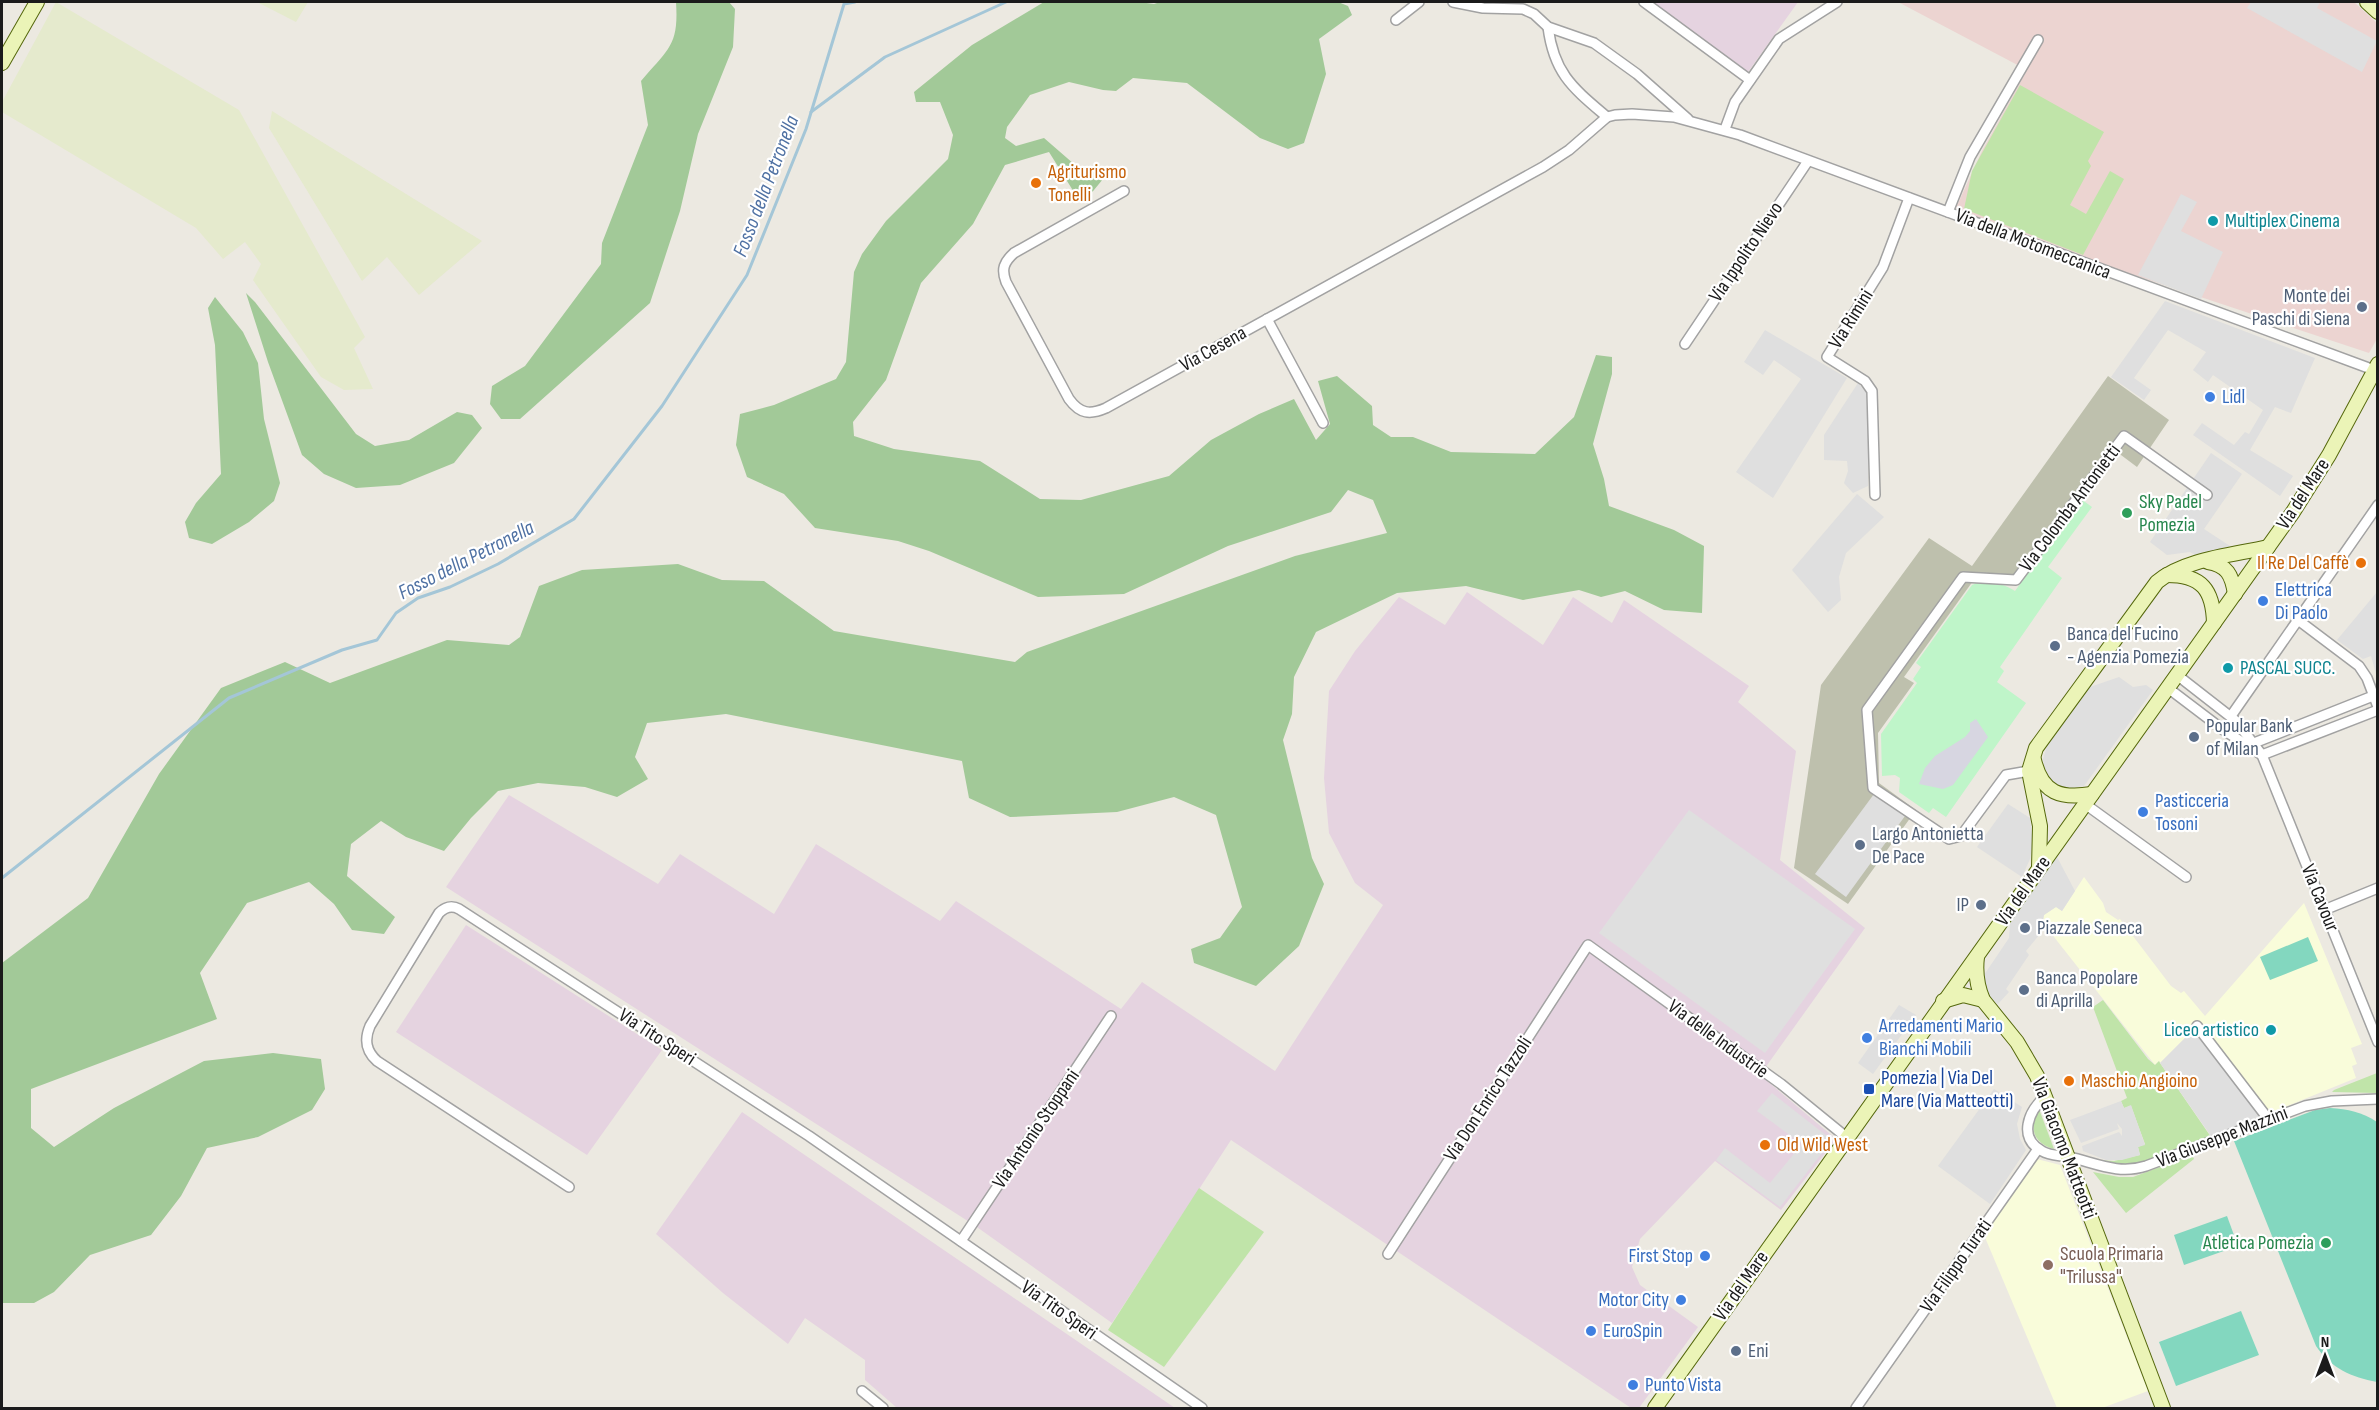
<svg xmlns="http://www.w3.org/2000/svg" width="2379" height="1410" viewBox="0 0 2379 1410" font-family="'Sofia Sans Condensed',sans-serif">
  <style>
    .commercial { fill: #ecd4d1 }
    .industrial { fill: #e5d3e0 }
    .education { fill: #f9fcda }
    .construction { fill: #bec0ad }
    .farmland { fill: #e5eacd }
    .grass { fill: #c0e4a9 }
    .forest { fill: #a2c998 }
    .park { fill: #bff5c9 }
    .pitch { fill: #83d7bf }
    .parking { fill: #dfdfdf }
    .plaza { fill: #d7d6e1 }
    .lines { fill: none; stroke-linecap: round; stroke-linejoin: round }
    .stream { stroke: #a4c6d7; stroke-width: 3 }
    .street-casing { stroke: #a2a2a2; stroke-width: 12 }
    .secondary-casing { stroke: #55680c; stroke-width: 16 }
    .street { stroke: #fff; stroke-width: 9 }
    .secondary { stroke: #ebf4b7; stroke-width: 14 }
    .food-dot { fill: #e8710a; stroke: #fff; stroke-width: 2 }
    .culture-dot { fill: #0f9aa8; stroke: #fff; stroke-width: 2 }
    .service-dot { fill: #5c6f8a; stroke: #fff; stroke-width: 2 }
    .shop-dot { fill: #3f7fe0; stroke: #fff; stroke-width: 2 }
    .leisure-dot { fill: #2e9e5b; stroke: #fff; stroke-width: 2 }
    .transit-dot { fill: #1a4fb4; stroke: #fff; stroke-width: 2 }
    .education-dot { fill: #8d6e63; stroke: #fff; stroke-width: 2 }
    .labels { text-anchor: middle; dominant-baseline: central; stroke-width: 4.5; stroke-linejoin: round; paint-order: stroke }
    .food-label { font-size: 20px; fill: #c56008; stroke: #fff; text-anchor: start }
    .culture-label { font-size: 20px; fill: #0d838f; stroke: #fff; text-anchor: start }
    .street-label { font-size: 20px; fill: #1b1b1b; stroke: #fff }
    .service-label { font-size: 20px; fill: #4e5e75; stroke: #fff; text-anchor: start }
    .shop-label { font-size: 20px; fill: #366cbe; stroke: #fff; text-anchor: start }
    .leisure-label { font-size: 20px; fill: #27864d; stroke: #fff; text-anchor: start }
    .transit-label { font-size: 20px; fill: #164399; stroke: #fff; text-anchor: start }
    .education-label { font-size: 20px; fill: #785e54; stroke: #fff; text-anchor: start }
    .water-label { font-size: 21px; font-style: italic; fill: #4f71a3; stroke: #fff }
  </style>
  <rect width="100%" height="100%" fill="#ece9e1"/>
  <polygon class="commercial" points="1898,2 2354,2 2378,24 2378,337 2369,353 2080,257 1955,210 1982,151 2027,70"/>
  <g class="industrial">
    <polygon points="1650,2 1798,2 1748,72"/>
    <polygon points="1467,592 1543,645 1573,597 1612,623 1624,600 1749,686 1738,702 1796,751 1780,860 1865,928 1760,1075 1836,1139 1781,1210 1715,1161 1640,1239 1632,1267 1640,1285 1698,1327 1639,1408 1631,1408 1231,1140 1112,1323 974,1225 446,887 509,795 658,884 680,854 774,914 816,844 940,921 956,901 1121,1009 1142,982 1275,1071 1383,905 1355,883 1329,833 1324,778 1329,691 1355,651 1399,597 1445,625"/>
    <polygon points="466,925 662,1050 587,1155 396,1032"/>
    <polygon points="742,1112 1175,1408 897,1408 865,1380 865,1360 805,1318 788,1344 723,1293 656,1234"/>
  </g>
  <g class="education">
    <polygon points="2084,877 2103,903 2106,912 2118,920 2120,919 2171,986 2181,993 2184,991 2205,1016 2304,903 2362,1044 2351,1048 2357,1064 2352,1066 2356,1078 2270,1113 2200,1023 2160,1063 2159,1061 2155,1065 2043,923 2044,915 2056,907 2062,911"/>
    <polygon points="2037,1159 2060,1165 2148,1391 2102,1408 2057,1408 1984,1235"/>
  </g>
  <polygon class="construction" points="2108,376 2169,420 2137,467 2113,449 2018,581 1973,581 1904,677 1914,683 1878,733 1879,783 1916,810 1848,904 1794,868 1821,685 1929,538 1972,566"/>
  <g class="farmland">
    <polygon points="56,2 239,110 365,337 354,348 373,389 344,390 321,377 253,280 261,264 245,242 223,259 196,228 2,112 2,102"/>
    <polygon points="257,2 308,2 296,22"/>
    <polygon points="272,111 482,241 419,295 387,257 362,281 269,128"/>
  </g>
  <g class="grass">
    <polygon points="2020,85 2104,132 2088,161 2091,166 2070,205 2086,214 2110,171 2124,179 2083,255 1964,209 1972,171"/>
    <polygon points="2103,1000 2148,1059 2155,1065 2159,1061 2160,1063 2211,1137 2141,1163 2122,1166 2098,1160 2114,1161 2140,1155 2138,1147 2145,1144 2131,1106 2124,1108 2121,1101 2127,1098 2093,1007"/>
    <polygon points="2377,1073 2377,1093 2332,1092 2334,1090"/>
    <path d="M2039,1109L2054,1149C2033,1144 2028,1126 2039,1109Z"/>
    <polygon points="2192,1155 2194,1159 2126,1213 2093,1172 2119,1177 2133,1177"/>
    <polygon points="1199,1188 1264,1232 1164,1367 1108,1330"/>
  </g>
  <g class="forest">
    <path d="M676,2H729L735,9L733,47L698,134L680,211L650,303L520,419H501L490,404L492,386L525,366L601,264L602,243L648,125L641,81C668,49 679,46 676,2Z"/>
    <polygon points="1044,2 1139,2 1154,4 1160,2 1338,2 1348,6 1352,15 1319,39 1326,74 1304,143 1288,149 1260,138 1187,83 1133,78 1116,91 1103,90 1069,82 1030,95 1007,127 1005,138 1016,146 1044,138 1082,171 1097,164 1108,173 1089,196 1077,197 1049,152 1005,165 973,224 921,283 886,380 853,422 854,436 894,449 980,461 1040,499 1081,500 1169,476 1211,440 1259,414 1294,399 1316,440 1330,424 1318,381 1337,376 1372,406 1373,425 1391,437 1413,437 1451,452 1535,454 1574,417 1596,355 1612,357 1612,374 1593,444 1604,479 1609,506 1674,530 1704,546 1702,613 1664,610 1625,591 1601,597 1579,590 1523,600 1466,586 1397,593 1316,632 1294,677 1292,714 1283,740 1312,858 1324,884 1299,946 1256,986 1194,963 1191,949 1220,938 1242,907 1216,815 1174,797 1117,812 1010,817 969,798 962,761 726,714 647,723 635,757 648,779 617,797 585,787 538,783 498,791 471,818 444,851 406,837 381,821 351,844 347,876 395,917 384,934 352,930 334,904 309,882 247,903 200,973 217,1019 31,1089 31,1128 54,1147 114,1108 204,1061 273,1053 321,1059 325,1089 312,1110 258,1137 207,1148 181,1196 151,1235 90,1255 54,1292 34,1303 2,1303 2,963 88,898 159,774 221,688 285,662 330,683 447,640 509,645 520,637 539,586 582,570 678,564 722,580 764,581 834,631 1015,662 1027,652 1295,556 1387,533 1373,500 1348,490 1331,512 1228,546 1124,594 1038,597 929,551 898,541 815,528 784,494 747,477 736,445 740,414 774,405 836,379 846,362 854,272 862,254 886,221 948,159 953,135 940,102 916,102 914,92 972,45"/>
    <polygon points="246,293 255,302 356,434 375,446 409,440 457,412 472,415 482,428 454,463 400,485 356,488 324,474 302,455 268,362"/>
    <polygon points="215,297 243,332 258,363 264,419 280,483 274,501 249,522 212,544 189,538 185,522 196,503 221,474 215,345 208,308"/>
  </g>
  <path class="park" d="M2081,499L2092,507L2048,567L2062,578L2000,667L2004,671L1997,682L2026,703L1946,817L1933,808L1929,813L1899,792L1900,778L1895,775L1882,776L1881,734L1917,683L1913,679L1921,667L1916,663L1972,585C1986,579 2002,583 2015,591Z"/>
  <g class="pitch">
    <polygon points="2308,937 2318,961 2270,980 2260,957"/>
    <path d="M2330,1108C2348,1109 2362,1112 2377,1122V1382C2351,1377 2332,1369 2316,1346L2234,1141L2315,1110Z"/>
    <polygon points="2227,1216 2238,1246 2184,1265 2174,1235"/>
    <polygon points="2241,1311 2259,1355 2176,1386 2159,1342"/>
  </g>
  <g class="parking">
    <polygon points="2251,2 2320,2 2317,8 2377,41 2362,72 2247,8"/>
    <polygon points="2181,194 2197,202 2181,231 2223,252 2201,299 2138,275"/>
    <polygon points="2165,301 2315,358 2291,413 2275,407 2250,450 2293,476 2280,496 2193,435 2202,423 2234,445 2245,432 2249,434 2263,410 2213,375 2208,382 2193,370 2206,352 2168,330 2134,378 2151,390 2144,400 2111,377"/>
    <polygon points="1765,330 1847,378 1773,498 1736,472 1801,379 1774,360 1763,375 1744,362"/>
    <polygon points="1858,383 1866,392 1868,401 1868,486 1853,493 1844,483 1848,471 1847,461 1824,460 1824,435"/>
    <polygon points="2211,453 2242,474 2204,529 2230,546 2227,551 2199,557 2190,552 2167,555 2150,542"/>
    <polygon points="1857,494 1884,517 1846,553 1839,577 1841,600 1828,612 1792,570"/>
    <polygon points="2377,592 2378,593 2377,677 2371,656 2363,659 2337,640"/>
    <polygon points="2119,677 2133,687 2146,685 2153,690 2084,786 2067,789 2058,786 2050,779 2045,770 2043,759 2047,746 2090,687"/>
    <polygon points="1874,794 1905,816 1846,897 1815,874"/>
    <polygon points="2008,804 2030,818 2033,842 2030,859 2022,877 1977,847"/>
    <polygon points="1689,810 1855,929 1765,1053 1599,933"/>
    <polygon points="2056,855 2075,891 2062,911 2056,907 2044,915 2040,934 2026,951 2029,955 2006,989 2009,992 1998,1004 1990,997 1983,985 1984,975 2009,938 2010,923"/>
    <polygon points="1899,1005 1916,1015 1873,1074 1858,1063"/>
    <polygon points="2194,1029 2263,1115 2211,1136 2160,1063"/>
    <polygon points="1994,1089 2022,1107 2017,1124 2020,1139 2026,1150 1990,1204 1938,1166"/>
    <polygon points="1772,1093 1832,1140 1780,1207 1716,1160 1725,1148 1770,1183 1802,1144 1757,1111"/>
    <polygon points="2121,1101 2124,1108 2131,1105 2145,1145 2138,1147 2140,1155 2122,1160 2106,1160 2083,1151 2082,1146 2119,1132 2122,1136 2122,1129 2117,1123 2119,1129 2081,1143 2070,1120"/>
  </g>
  <polygon class="plaza" points="1976,719 1988,737 1953,785 1943,789 1919,784 1925,768 1935,756 1965,737 1970,731 1970,723"/>
  <g class="lines">
    <g class="stream">
      <polyline points="811,112 885,57 1006,2"/>
      <polyline points="2,878 229,698 342,650 377,640 396,613 418,598 450,587 498,564 574,519 662,406 747,275 806,129 844,4 855,2"/>
    </g>
    <defs>
      <g id="street">
        <polyline points="1453,2 1483,8 1523,9 1534,14 1548,27 1594,43 1637,74 1688,119"/>
        <polyline points="1644,2 1750,80"/>
        <polyline points="1396,20 1419,2"/>
        <path d="M1548,27C1554,74 1573,88 1607,117"/>
        <polyline points="1725,129 1735,102 1779,39 1837,2"/>
        <path d="M1124,191L1014,253C1004,262 1001,269 1006,282L1069,399C1080,414 1090,415 1106,408L1543,167L1569,150L1607,117L1615,115L1632,114L1674,117L1740,135L2374,370"/>
        <polyline points="1948,212 1970,157 2038,40"/>
        <polyline points="1267,319 1323,423"/>
        <polyline points="1685,344 1808,161"/>
        <polyline points="1875,495 1872,391 1865,381 1827,357 1883,267 1909,198"/>
        <polyline points="2298,620 2359,666 2367,678 2378,707"/>
        <polyline points="2177,675 2236,721 2262,755 2378,1042"/>
        <polyline points="2168,688 2222,729 2262,755 2378,710"/>
        <polyline points="2231,716 2378,505"/>
        <polyline points="2254,743 2378,694"/>
        <polyline points="2029,771 2006,775 1961,836 1949,839 1873,788 1867,710 1963,577 2016,580 2124,436 2207,495"/>
        <polyline points="2085,804 2186,877"/>
        <polyline points="2324,910 2378,888"/>
        <polyline points="2197,1026 2269,1120"/>
        <path d="M2045,1097C2029,1110 2017,1138 2042,1151C2050,1156 2059,1155 2069,1157C2096,1163 2118,1175 2146,1166L2305,1106L2332,1101L2378,1099"/>
        <path d="M569,1187L377,1061C366,1051 364,1040 370,1026L439,913C445,907 452,905 459,909L809,1136L1202,1408"/>
        <polyline points="961,1241 1111,1016"/>
        <polyline points="1388,1254 1588,945 1781,1084 1846,1137"/>
        <polyline points="862,1391 883,1408"/>
        <polyline points="1856,1408 2038,1149"/>
      </g>
      <g id="secondary">
        <polyline points="2367,2 2378,12"/>
        <polyline points="2,63 37,2"/>
        <path d="M2208,562C2227,565 2232,575 2235,594"/>
        <path d="M2167,575C2202,575 2213,590 2214,623"/>
        <path d="M2034,760C2042,794 2061,799 2092,794"/>
        <path d="M2039,868L2040,826L2029,771L2036,748L2157,582C2184,559 2234,555 2268,547"/>
        <path d="M1977,957C1975,973 1977,986 1983,1000L2017,1042L2037,1076L2163,1408"/>
        <polyline points="1943,1001 1963,995 1983,1000"/>
        <polyline points="1655,1408 2293,512 2329,455 2378,364"/>
      </g>
    </defs>
    <use href="#street" class="street-casing"/>
    <use href="#secondary" class="secondary-casing"/>
    <use href="#street" class="street"/>
    <use href="#secondary" class="secondary"/>
  </g>
  <g class="food-dot">
    <circle cx="1036" cy="183" r="6"/>
    <circle cx="2361" cy="563" r="6"/>
    <circle cx="2069" cy="1081" r="6"/>
    <circle cx="1765" cy="1145" r="6"/>
  </g>
  <g class="culture-dot">
    <circle cx="2213" cy="221" r="6"/>
    <circle cx="2228" cy="668" r="6"/>
    <circle cx="2271" cy="1030" r="6"/>
  </g>
  <g class="service-dot">
    <circle cx="2362" cy="307" r="6"/>
    <circle cx="2055" cy="646" r="6"/>
    <circle cx="2194" cy="737" r="6"/>
    <circle cx="1860" cy="845" r="6"/>
    <circle cx="1981" cy="905" r="6"/>
    <circle cx="2025" cy="928" r="6"/>
    <circle cx="2024" cy="990" r="6"/>
    <circle cx="1736" cy="1351" r="6"/>
  </g>
  <g class="shop-dot">
    <circle cx="2210" cy="397" r="6"/>
    <circle cx="2263" cy="601" r="6"/>
    <circle cx="2143" cy="812" r="6"/>
    <circle cx="1867" cy="1038" r="6"/>
    <circle cx="1705" cy="1256" r="6"/>
    <circle cx="1681" cy="1300" r="6"/>
    <circle cx="1591" cy="1331" r="6"/>
    <circle cx="1633" cy="1385" r="6"/>
  </g>
  <g class="leisure-dot">
    <circle cx="2127" cy="513" r="6"/>
    <circle cx="2326" cy="1243" r="6"/>
  </g>
  <rect class="transit-dot" x="1863" y="1083" width="12" height="12" rx="3"/>
  <circle class="education-dot" cx="2048" cy="1265" r="6"/>
  <g class="labels">
    <g class="food-label">
      <text x="1048" y="172">Agriturismo<tspan x="1048" dy="23">Tonelli</tspan></text>
      <text x="2349" y="563" text-anchor="end">Il Re Del Caffè</text>
      <text x="2081" y="1081">Maschio Angioino</text>
      <text x="1777" y="1145">Old Wild West</text>
    </g>
    <g class="culture-label">
      <text x="2225" y="221">Multiplex Cinema</text>
      <text x="2240" y="668">PASCAL SUCC.</text>
      <text x="2259" y="1030" text-anchor="end">Liceo artistico</text>
    </g>
    <g class="street-label">
      <text transform="translate(2033 244) rotate(21)">Via della Motomeccanica</text>
      <text transform="translate(1746 252) rotate(-56)">Via Ippolito Nievo</text>
      <text transform="translate(1851 319) rotate(-58)">Via Rimini</text>
      <text transform="translate(1213 349) rotate(-29)">Via Cesena</text>
      <text transform="translate(2303 494) rotate(-57)">Via del Mare</text>
      <text transform="translate(2070 508) rotate(-53)">Via Colomba Antonietti</text>
      <text transform="translate(2023 891) rotate(-55)">Via del Mare</text>
      <text transform="translate(2320 898) rotate(68)">Via Cavour</text>
      <text transform="translate(657 1037) rotate(33)">Via Tito Speri</text>
      <text transform="translate(1718 1039) rotate(36)">Via delle Industrie</text>
      <text transform="translate(1488 1099) rotate(-57)">Via Don Enrico Tazzoli</text>
      <text transform="translate(1036 1129) rotate(-56)">Via Antonio Stoppani</text>
      <text transform="translate(2222 1137) rotate(-21)">Via Giuseppe Mazzini</text>
      <text transform="translate(2064 1148) rotate(69)">Via Giacomo Matteotti</text>
      <text transform="translate(1956 1266) rotate(-55)">Via Filippo Turati</text>
      <text transform="translate(1741 1286) rotate(-55)">Via del Mare</text>
      <text transform="translate(1059 1310) rotate(35)">Via Tito Speri</text>
    </g>
    <g class="service-label">
      <text x="2350" y="296" text-anchor="end">Monte dei<tspan x="2350" dy="23">Paschi di Siena</tspan></text>
      <text x="2067" y="634">Banca del Fucino<tspan x="2067" dy="23">- Agenzia Pomezia</tspan></text>
      <text x="2206" y="726">Popular Bank<tspan x="2206" dy="23">of Milan</tspan></text>
      <text x="1872" y="834">Largo Antonietta<tspan x="1872" dy="23">De Pace</tspan></text>
      <text x="1969" y="905" text-anchor="end">IP</text>
      <text x="2037" y="928">Piazzale Seneca</text>
      <text x="2036" y="978">Banca Popolare<tspan x="2036" dy="23">di Aprilla</tspan></text>
      <text x="1748" y="1351">Eni</text>
    </g>
    <g class="shop-label">
      <text x="2222" y="397">Lidl</text>
      <text x="2275" y="590">Elettrica<tspan x="2275" dy="23">Di Paolo</tspan></text>
      <text x="2155" y="801">Pasticceria<tspan x="2155" dy="23">Tosoni</tspan></text>
      <text x="1879" y="1026">Arredamenti Mario<tspan x="1879" dy="23">Bianchi Mobili</tspan></text>
      <text x="1693" y="1256" text-anchor="end">First Stop</text>
      <text x="1669" y="1300" text-anchor="end">Motor City</text>
      <text x="1603" y="1331">EuroSpin</text>
      <text x="1645" y="1385">Punto Vista</text>
    </g>
    <g class="leisure-label">
      <text x="2139" y="502">Sky Padel<tspan x="2139" dy="23">Pomezia</tspan></text>
      <text x="2314" y="1243" text-anchor="end">Atletica Pomezia</text>
    </g>
    <g class="transit-label">
      <text x="1881" y="1078">Pomezia | Via Del<tspan x="1881" dy="23">Mare (Via Matteotti)</tspan></text>
    </g>
    <g class="education-label">
      <text x="2060" y="1254">Scuola Primaria<tspan x="2060" dy="23">"Trilussa"</tspan></text>
    </g>
    <g class="water-label">
      <text transform="translate(766 186) rotate(-69)">Fosso della Petronella</text>
      <text transform="translate(466 560) rotate(-27)">Fosso della Petronella</text>
    </g>
  </g>
  <rect width="2379" height="1410" fill="none" stroke="#1b1b1b" stroke-width="6"/>
  <g transform="translate(2325 1356)" stroke="#ffffff" stroke-width="4.5" paint-order="stroke">
  <path d="M0-4.5L10 22L0 15L-10 22Z" fill="#1b1b1b"/>
  <text y="-9" font-size="16" font-weight="bold" text-anchor="middle" fill="#1b1b1b">N</text>
  </g>
</svg>
